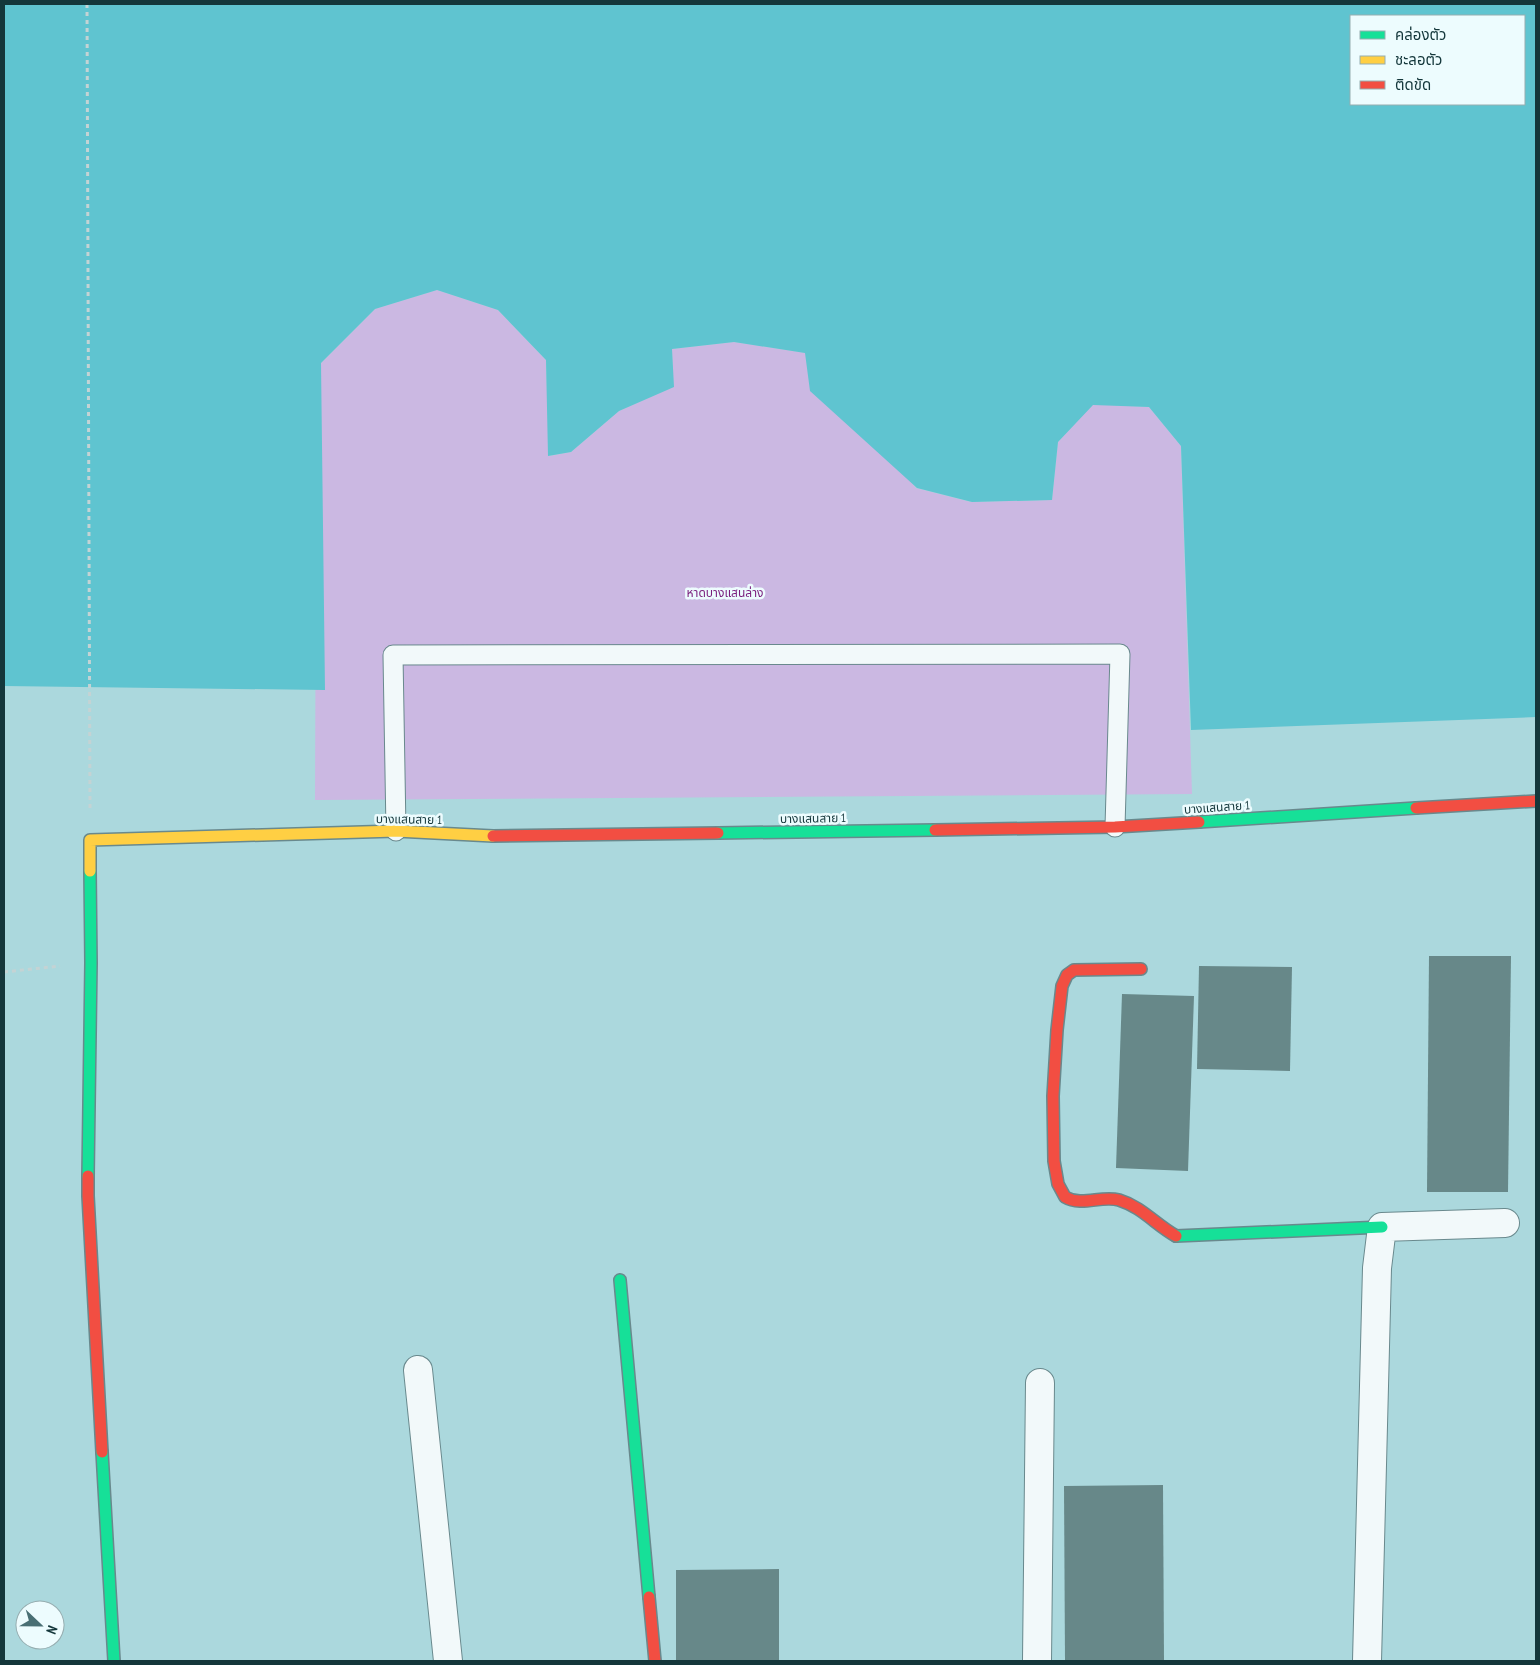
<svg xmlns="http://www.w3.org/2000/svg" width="1540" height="1665" viewBox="0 0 1540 1665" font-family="'PT Sans Narrow','Noto Sans Thai',sans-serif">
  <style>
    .green { fill: #cbb8e2 }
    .water { fill: #5fc4d0; fill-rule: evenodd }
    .building { fill: #678889 }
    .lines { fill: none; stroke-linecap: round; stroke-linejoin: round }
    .lane-casing { stroke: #69898d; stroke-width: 21 }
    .street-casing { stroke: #69898d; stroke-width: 30 }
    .fast-casing { stroke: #69898d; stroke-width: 14 }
    .slow-casing { stroke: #69898d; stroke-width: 14 }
    .jam-casing { stroke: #69898d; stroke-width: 14 }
    .path { stroke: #c4d3d4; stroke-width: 3; stroke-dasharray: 4 4; stroke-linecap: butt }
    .lane { stroke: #f2f9fa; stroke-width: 19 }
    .street { stroke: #f2f9fa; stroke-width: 28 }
    .fast { stroke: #16e098; stroke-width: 11 }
    .slow { stroke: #ffcf43; stroke-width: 11 }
    .jam { stroke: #f24e42; stroke-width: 11 }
    .labels { text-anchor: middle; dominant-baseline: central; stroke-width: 5; stroke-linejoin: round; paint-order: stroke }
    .park-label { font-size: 12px; fill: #791d7c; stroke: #edfcfe }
    .street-label { font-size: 12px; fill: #14373b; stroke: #edfcfe }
  </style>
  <rect width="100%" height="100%" fill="#abd8dd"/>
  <polygon class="green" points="437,290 498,310 546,360 549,456 571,452 619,411 673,387 672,349 734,342 806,353 916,488 971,502 1052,500 1058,442 1093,404 1149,407 1181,446 1192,794 315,800 316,535 321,363 375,309"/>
  <path class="water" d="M4,4H1536V717L1191,730L1181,446L1149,407L1093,405L1058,442L1052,500L972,502L917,488L810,391L805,353L734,342L672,349L674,387L619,411L571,452L548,456L546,360L498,310L437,290L375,309L321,363L325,690L4,686ZM1351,16H1524V104H1351Z"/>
  <g class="building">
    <polygon points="1429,956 1511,956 1508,1192 1427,1192"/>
    <polygon points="1199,966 1292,967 1290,1071 1197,1069"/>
    <polygon points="1122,994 1194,996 1188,1171 1116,1168"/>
    <polygon points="1163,1485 1164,1661 1065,1661 1064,1486"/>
    <polygon points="779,1569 779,1661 676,1661 676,1570"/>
  </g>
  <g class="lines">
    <defs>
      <polyline id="lane" points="396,831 393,655 1120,654 1115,827"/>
      <g id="street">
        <polyline points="418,1370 448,1661"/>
        <polyline points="1037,1661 1040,1383"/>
        <polyline points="1367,1661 1377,1268 1382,1227 1505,1223"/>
      </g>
      <g id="fast">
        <polyline points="1199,822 1416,808"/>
        <polyline points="718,833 935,830"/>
        <polyline points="88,1176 91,963 90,871"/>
        <polyline points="1176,1236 1382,1227"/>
        <polyline points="620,1280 649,1597"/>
        <polyline points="102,1452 114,1661"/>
      </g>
      <polyline id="slow" points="90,871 90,840 396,831 493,836"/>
      <g id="jam">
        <polyline points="1416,808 1536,801"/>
        <polyline points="935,830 1115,827 1199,822"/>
        <polyline points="493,836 718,833"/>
        <path d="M1141,969L1074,970L1067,975L1062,986L1057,1030L1053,1096L1054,1161L1058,1184L1065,1197C1082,1207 1101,1195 1119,1200C1142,1207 1156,1225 1176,1236"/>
        <polyline points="88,1176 88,1196 102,1452"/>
        <polyline points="649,1597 655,1661"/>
      </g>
    </defs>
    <use href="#lane" class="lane-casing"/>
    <use href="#street" class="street-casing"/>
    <use href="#fast" class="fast-casing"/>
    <use href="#slow" class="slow-casing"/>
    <use href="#jam" class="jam-casing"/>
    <g class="path">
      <polyline points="87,4 90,808"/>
      <polyline points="4,972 60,966"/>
    </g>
    <use href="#lane" class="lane"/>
    <use href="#street" class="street"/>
    <use href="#fast" class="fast"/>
    <use href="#slow" class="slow"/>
    <use href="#jam" class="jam"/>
  </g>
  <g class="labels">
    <g class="park-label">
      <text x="725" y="592">หาดบางแสนล่าง</text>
    </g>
    <g class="street-label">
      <text transform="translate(1217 807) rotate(-4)">บางแสนสาย 1</text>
      <text transform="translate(813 818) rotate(-1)">บางแสนสาย 1</text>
      <text transform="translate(409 819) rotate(1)">บางแสนสาย 1</text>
    </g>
  </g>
  <rect width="1540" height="1665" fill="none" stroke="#14373b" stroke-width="10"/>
  <rect x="1350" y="15" width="175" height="90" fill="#edfcfe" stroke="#96adb0"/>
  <rect x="1360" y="31" width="25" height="8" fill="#16e098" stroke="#96adb0"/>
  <text x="1395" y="40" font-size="15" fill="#14373b">คล่องตัว</text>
  <rect x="1360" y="56" width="25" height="8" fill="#ffcf43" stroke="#96adb0"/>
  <text x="1395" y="65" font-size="15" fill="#14373b">ชะลอตัว</text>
  <rect x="1360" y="81" width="25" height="8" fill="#f24e42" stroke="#96adb0"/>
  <text x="1395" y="90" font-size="15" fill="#14373b">ติดขัด</text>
  <g transform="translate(40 1625) rotate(112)"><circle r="24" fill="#edfcfe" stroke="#96adb0"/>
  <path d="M0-4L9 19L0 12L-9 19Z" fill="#496f74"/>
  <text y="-8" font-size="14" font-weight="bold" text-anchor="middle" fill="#14373b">N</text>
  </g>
</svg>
